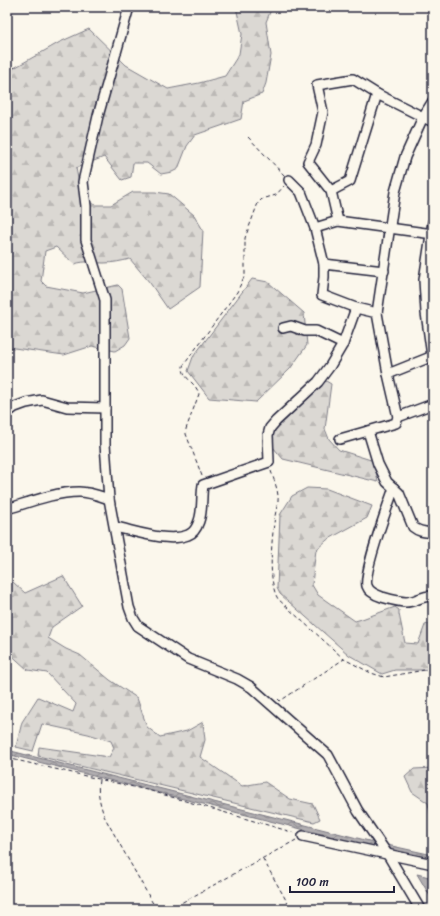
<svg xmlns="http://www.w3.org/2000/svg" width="440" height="916" viewBox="0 0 440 916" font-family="Sriracha,sans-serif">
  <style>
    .forest { fill: url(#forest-firs); stroke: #7e7d87 }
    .water { fill: url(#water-waves); stroke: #787681 }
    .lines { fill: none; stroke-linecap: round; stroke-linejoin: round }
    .minor-casing { stroke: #22223b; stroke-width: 12 }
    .path { stroke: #22223b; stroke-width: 1; stroke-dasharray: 4 3; stroke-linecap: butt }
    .minor { stroke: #fbf7ec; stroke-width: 9 }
  </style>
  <defs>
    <pattern id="forest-firs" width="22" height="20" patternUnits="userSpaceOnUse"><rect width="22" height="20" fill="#dbd8d3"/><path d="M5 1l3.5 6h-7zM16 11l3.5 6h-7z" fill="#bcb9b6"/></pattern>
    <pattern id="water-waves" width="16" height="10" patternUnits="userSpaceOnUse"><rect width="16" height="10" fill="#b1aeb0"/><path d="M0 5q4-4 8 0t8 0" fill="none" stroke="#908d90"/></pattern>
  </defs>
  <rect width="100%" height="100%" fill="#fbf7ec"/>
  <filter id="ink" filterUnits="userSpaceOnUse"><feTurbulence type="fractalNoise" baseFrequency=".025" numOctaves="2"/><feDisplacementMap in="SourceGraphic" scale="8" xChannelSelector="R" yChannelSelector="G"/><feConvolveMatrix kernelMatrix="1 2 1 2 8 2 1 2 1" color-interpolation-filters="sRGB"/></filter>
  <g filter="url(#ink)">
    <g class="forest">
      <path d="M236,7H272L266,22L271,55L266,83L262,94L244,101L241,119L195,135L187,146L178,169L172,172L161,174L147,163H133L131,177L122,180L104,157L76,168L82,199L96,205H111L133,192H155L169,194L194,215L203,230L200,287L168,309L150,283L130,259C122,261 113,263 104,263C91,263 88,260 74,264L56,247L45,251L41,281L46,286L83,293L118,285L122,289L130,338L125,345L115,351L92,346L64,355L7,347V72L60,42L89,29L126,65L168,89L199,83L225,76L239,54L242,34Z"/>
      <polygon points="252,279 268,282 304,313 307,345 290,369 256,402 209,398 188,371 193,357"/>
      <polygon points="326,381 331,384 325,429 329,439 339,450 374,461 378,482 283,459 273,447 272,433"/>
      <polygon points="307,488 327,489 372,506 367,518 327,540 316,550 314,565 312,585 318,595 355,621 362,619 395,607 399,610 399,614 405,643 418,644 425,625 431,623 433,625 433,670 395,670 382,674 349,655 280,594 277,588 280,515 292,496"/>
      <polygon points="63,576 82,606 52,627 48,638 66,649 80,655 110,680 137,698 147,727 160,737 187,731 203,722 205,740 200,757 242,786 265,782 290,799 313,804 320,819 314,822 288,816 38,756 39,747 109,757 114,748 111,741 88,734 42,724 33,751 16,747 22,722 38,697 73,712 76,704 47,673 28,670 7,651 7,585 13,582 25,593"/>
      <polygon points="433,768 433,840 430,837 431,817 428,803 412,792 405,777 414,769"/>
    </g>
    <g class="water">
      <polygon points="7,750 369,841 433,855 433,860 368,846 7,754"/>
      <polygon points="417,874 433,878 433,901"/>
    </g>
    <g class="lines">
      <defs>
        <g id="minor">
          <polyline points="129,7 98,116 83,182 86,206 86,240 105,300 105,444 109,499 129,607 133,618 138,626 188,659 237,679 251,687 328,755 358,811 388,855 420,909"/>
          <polyline points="289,180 301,192 315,228 324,264 324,277 322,295 356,308 377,313"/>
          <polyline points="331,191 350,181 377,94"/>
          <polyline points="338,221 331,191 308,162 316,145 323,112 317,85 353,79 377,94 433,122"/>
          <polyline points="315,228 338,221 433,234"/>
          <polyline points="324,264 384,271"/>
          <polyline points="283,328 291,326 305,331 316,331 343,344"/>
          <polyline points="432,356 426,313 424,280 433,222"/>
          <polyline points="388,374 433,356"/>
          <polyline points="7,413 15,407 26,403 42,400 67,407 105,408"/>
          <polyline points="398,417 433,404"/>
          <path d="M368,431L378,464L387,482L399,493L413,527C419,532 425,532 433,533"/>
          <polyline points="340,439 396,423 398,417 388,374 377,313 395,192 405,157 423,117 433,101"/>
          <path d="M394,488C388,505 363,573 367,586C369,592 376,595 382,597C389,599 399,602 406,602C415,602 423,595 433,596"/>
          <path d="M7,509C30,502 55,492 79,492C90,492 100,496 109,499"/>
          <path d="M115,527C135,531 168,543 188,535C194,533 197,527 199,521C203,510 201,497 203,485L269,462L268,435L270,428L276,421L318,382L330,366L343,344L356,308"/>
          <polyline points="303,836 433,864"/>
        </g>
      </defs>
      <use href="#minor" class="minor-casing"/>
      <g class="path">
        <polyline points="7,80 15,67"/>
        <polyline points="248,137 284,175"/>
        <path d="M271,471C274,480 279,492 278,501C277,506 276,511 275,516C272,537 267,581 278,599L344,659L371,673L384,677L425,670L433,672"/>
        <path d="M202,476L186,434V429L199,394C196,382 182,379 183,366L237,292L245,275V238L258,203L262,199L276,195L284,186"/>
        <polyline points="278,699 280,701 344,659"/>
        <polyline points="7,758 151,791 295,833"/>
        <path d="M99,780C97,793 100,803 104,816L156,909"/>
        <polyline points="263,859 291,909"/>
        <polyline points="170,909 296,840"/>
        <polyline points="403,909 408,906"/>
      </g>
      <use href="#minor" class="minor"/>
    </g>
  </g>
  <rect width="440" height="916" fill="none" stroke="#fbf7ec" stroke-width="24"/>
  <rect x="12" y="12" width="416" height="892" fill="none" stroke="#22223b" stroke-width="1.5" filter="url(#ink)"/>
  <path d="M290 886v6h104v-6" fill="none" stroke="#22223b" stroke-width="2"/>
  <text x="296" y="886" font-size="12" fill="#22223b" stroke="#fbf7ec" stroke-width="3" paint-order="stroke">100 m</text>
</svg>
